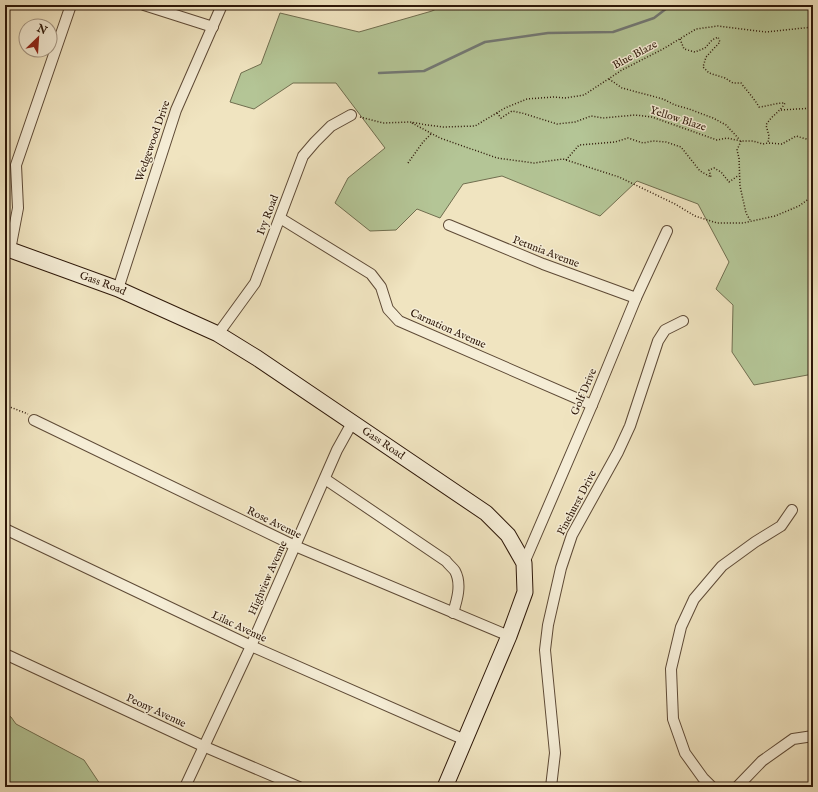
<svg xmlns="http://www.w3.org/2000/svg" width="818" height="792" viewBox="0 0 818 792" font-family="'IM FELL English',serif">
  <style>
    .green { fill: #b4c596; stroke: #706e4f }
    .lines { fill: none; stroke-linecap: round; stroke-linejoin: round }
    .stream { stroke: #737975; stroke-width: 2.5 }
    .street-casing { stroke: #5e4a36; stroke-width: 12 }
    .secondary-casing { stroke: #2d1708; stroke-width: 17 }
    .path { stroke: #2d1708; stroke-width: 1.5; stroke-dasharray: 1 2; stroke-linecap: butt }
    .street { stroke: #f5edd6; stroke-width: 10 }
    .secondary { stroke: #f5edd6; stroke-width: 15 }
    .labels { text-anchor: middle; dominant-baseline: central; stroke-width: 3; stroke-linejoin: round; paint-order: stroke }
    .street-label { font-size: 11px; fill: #2d1708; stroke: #f5edd6 }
  </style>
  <rect width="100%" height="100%" fill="#f0e4c0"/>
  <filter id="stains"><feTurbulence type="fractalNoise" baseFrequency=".005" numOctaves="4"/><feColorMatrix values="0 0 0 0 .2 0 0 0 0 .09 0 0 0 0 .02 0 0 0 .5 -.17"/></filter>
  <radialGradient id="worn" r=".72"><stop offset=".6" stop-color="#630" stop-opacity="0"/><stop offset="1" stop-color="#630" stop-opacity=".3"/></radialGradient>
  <g class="green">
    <polygon points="444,5 813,5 813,374 754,385 732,352 733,305 716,289 729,262 698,204 637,181 600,216 502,176 463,184 440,218 417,209 396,230 370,231 335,203 348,178 385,148 336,83 293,83 254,109 230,102 241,73 261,64 280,13 359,32 432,11"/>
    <polygon points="5,713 11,717 16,724 84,760 102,787 5,787"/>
  </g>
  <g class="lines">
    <polyline class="stream" points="379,73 424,71 485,42 548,33 613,32 654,18 671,5"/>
    <defs>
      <g id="street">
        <polyline points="144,5 213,27"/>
        <polyline points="280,218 371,274 381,287 388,309 399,321 592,405"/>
        <polyline points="449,225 543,264 636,298"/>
        <polyline points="10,250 18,208 16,165 71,5"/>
        <polyline points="118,289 176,110 222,5"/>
        <polyline points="218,334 255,283 303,156 315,142 331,126 351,115"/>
        <polyline points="34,420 295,546 509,636"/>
        <path d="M325,479L446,561C449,565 453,568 455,571C462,584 457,600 453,613"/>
        <polyline points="5,529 251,646 465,740"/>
        <polyline points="524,563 592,405 636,298 667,231"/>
        <polyline points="5,654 203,746 299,787"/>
        <polyline points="185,787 251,646 337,450 352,423"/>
        <polyline points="551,787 555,753 545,650 548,625 561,568 572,535 618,452 630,426 658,341 665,330 683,321"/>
        <polyline points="712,787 703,778 685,753 673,719 671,669 681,627 694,599 722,566 755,542 781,526 792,510"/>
        <polyline points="737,787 762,761 793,739 813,736"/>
      </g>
      <g id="secondary">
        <path id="s1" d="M5,248L118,289L218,334L257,358L486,513L508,535L524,563L525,592L509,636L445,787"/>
      </g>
    </defs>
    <use href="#street" class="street-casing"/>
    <use href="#secondary" class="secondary-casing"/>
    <g class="path">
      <path d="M680,39L684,49L695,52L705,48L712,40L718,37L720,42L706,57L703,67L709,73L725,78L733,83H741C747,91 754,98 759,107C769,106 775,103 785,103C780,112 771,116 766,125L769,136L768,143"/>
      <polyline points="609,79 622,88 663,99 675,105 689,109 713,118 726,125 740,140"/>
      <polyline points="781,110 813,108"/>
      <polyline points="497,113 501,118 512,111 522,113 557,124 575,122 591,116 603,118 635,115 652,117 717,140 727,138 741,141 753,141 763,144 768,143 782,144 796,136 813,141"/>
      <polyline points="360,117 383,123 410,122 427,125 443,127 475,126 505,108 527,99 553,97 565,98 584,95 622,70 663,49 696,29 718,26 766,32 813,27"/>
      <polyline points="412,123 440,138 497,158 534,163 563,159 619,177 675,204 695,216 717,223 743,223 775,216 799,206 813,196"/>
      <polyline points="741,141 737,150 739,158 740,186 746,213 750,220"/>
      <polyline points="566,160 579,145 615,142 628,138 643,143 653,141 666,142 681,147 700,171 711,177 709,170 714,168 721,172 729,182 739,175"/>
      <polyline points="408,163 423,142 431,134"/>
      <polyline points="5,408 10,407 28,414"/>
    </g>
    <use href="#street" class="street"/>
    <use href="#secondary" class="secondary"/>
  </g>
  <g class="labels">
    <g class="street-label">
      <text transform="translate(635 55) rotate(-28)">Blue Blaze</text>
      <text transform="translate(678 119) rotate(18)">Yellow Blaze</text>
      <text transform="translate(153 141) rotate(-71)">Wedgewood Drive</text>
      <text transform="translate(268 215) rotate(-69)">Ivy Road</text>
      <text transform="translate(546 252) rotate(21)">Petunia Avenue</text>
      <text stroke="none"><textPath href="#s1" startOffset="104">Gass Road</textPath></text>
      <text transform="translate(448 329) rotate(24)">Carnation Avenue</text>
      <text transform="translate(584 392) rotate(-67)">Golf Drive</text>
      <text stroke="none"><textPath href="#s1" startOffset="428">Gass Road</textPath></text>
      <text transform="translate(577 503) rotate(-62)">Pinehurst Drive</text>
      <text transform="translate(274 523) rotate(26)">Rose Avenue</text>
      <text transform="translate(268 578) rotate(-66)">Highview Avenue</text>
      <text transform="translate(239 627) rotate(25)">Lilac Avenue</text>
      <text transform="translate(156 711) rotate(25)">Peony Avenue</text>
    </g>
  </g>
  <rect width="818" height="792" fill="none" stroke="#f0e4c0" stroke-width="20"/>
  <rect x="6" y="6" width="806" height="780" fill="none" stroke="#2d1708" stroke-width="2"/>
  <rect x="10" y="10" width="798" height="772" fill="none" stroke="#2d1708"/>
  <g transform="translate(38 38) rotate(25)"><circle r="19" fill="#f5edd6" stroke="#a59784"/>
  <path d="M0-3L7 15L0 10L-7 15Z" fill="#8f2418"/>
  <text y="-6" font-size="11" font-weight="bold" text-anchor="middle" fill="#2d1708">N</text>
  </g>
  <rect width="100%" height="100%" filter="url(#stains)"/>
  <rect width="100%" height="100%" fill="url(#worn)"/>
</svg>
